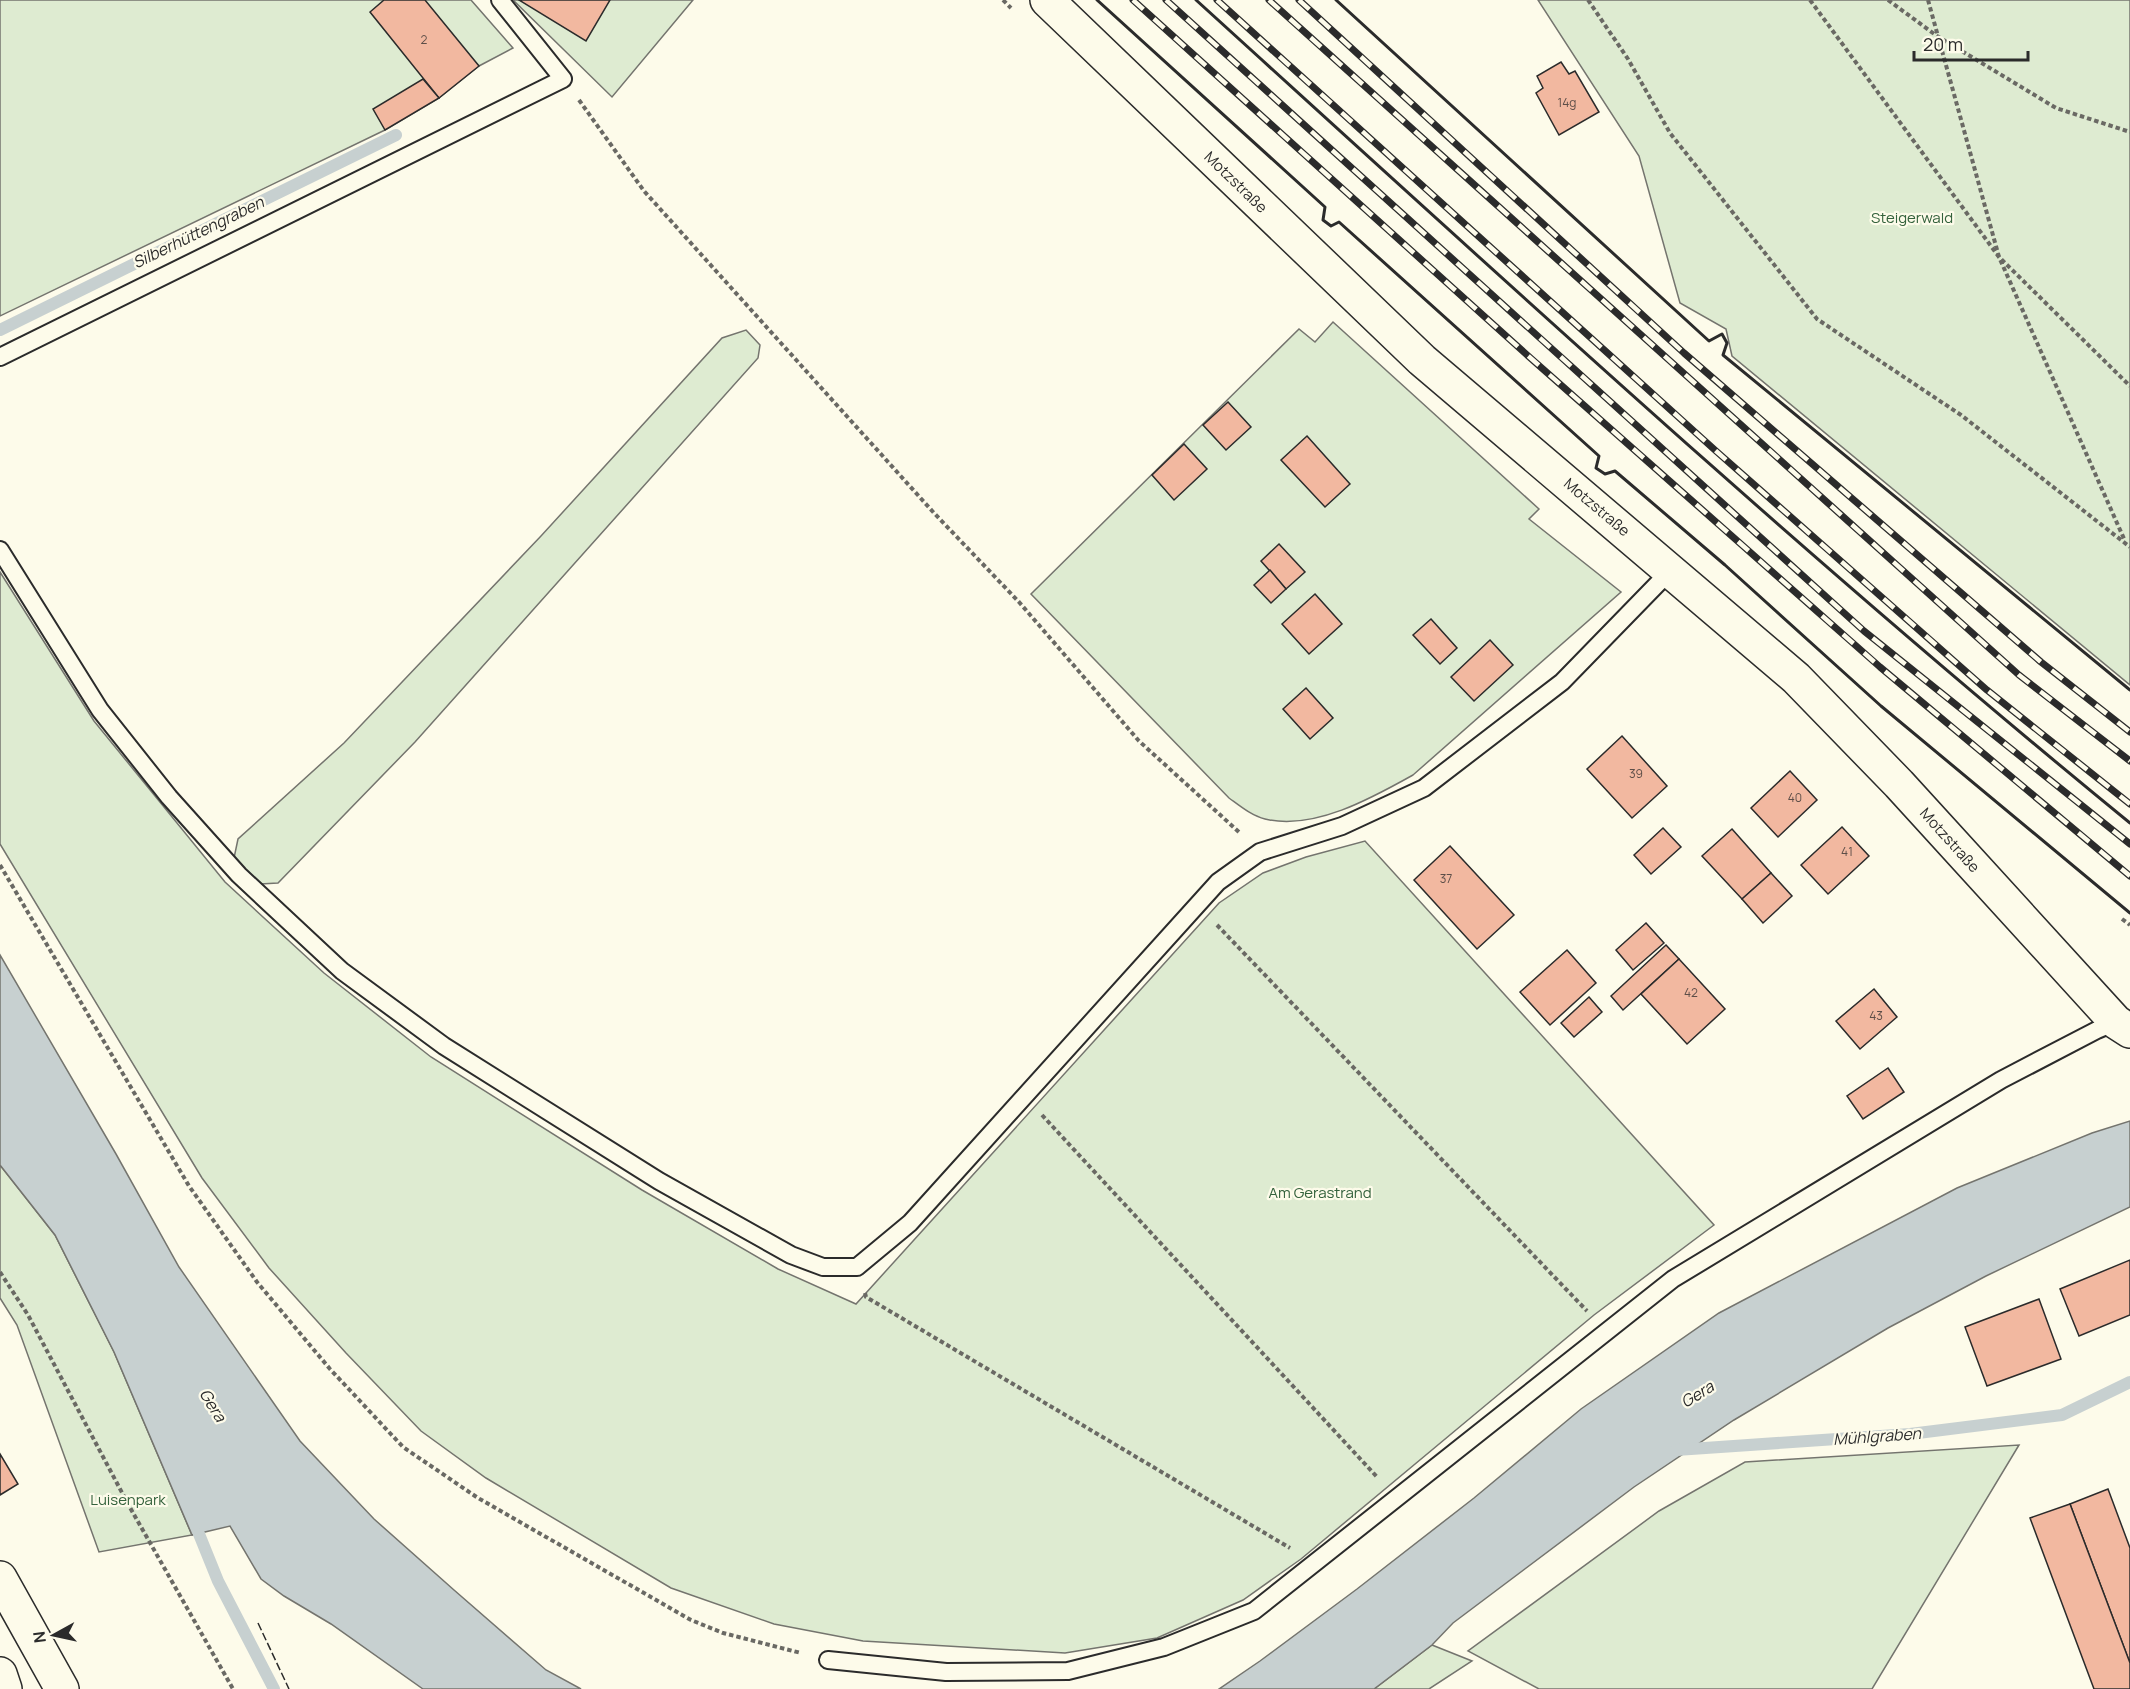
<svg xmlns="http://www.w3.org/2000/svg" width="2130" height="1689" viewBox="0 0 2130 1689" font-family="Manrope,sans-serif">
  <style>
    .green { fill: #deebd1; stroke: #74746e; stroke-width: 1.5 }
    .water { fill: #c7d0d0; stroke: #74746e; stroke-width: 1.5 }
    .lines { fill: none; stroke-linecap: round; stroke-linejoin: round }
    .stream { stroke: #c7d0d0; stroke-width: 12 }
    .building { fill: #f2b8a0; stroke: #2b2b2b; stroke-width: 1.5 }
    .lane-casing { stroke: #2b2b2b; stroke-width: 20 }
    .street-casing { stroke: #2b2b2b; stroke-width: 36 }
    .secondary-casing { stroke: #2b2b2b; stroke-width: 36 }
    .path { stroke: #6a6964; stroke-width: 4; stroke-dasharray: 4.5 3; stroke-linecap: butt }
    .lane { stroke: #fdfbea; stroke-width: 16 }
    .street { stroke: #fdfbea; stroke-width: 33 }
    .secondary { stroke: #fdfbea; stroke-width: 33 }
    .rail-casing { stroke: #2b2b2b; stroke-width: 7 }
    .rail { stroke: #fdfbea; stroke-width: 4.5; stroke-dasharray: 14; stroke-linecap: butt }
    .fence { stroke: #2b2b2b; stroke-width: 1.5; stroke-dasharray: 8 3; stroke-linecap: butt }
    .wall { stroke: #2b2b2b; stroke-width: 3 }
    .labels { text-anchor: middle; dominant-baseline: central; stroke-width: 4.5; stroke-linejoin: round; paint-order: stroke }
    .number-label { font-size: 12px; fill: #5d4e48 }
    .street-label { font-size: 15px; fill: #2b2b2b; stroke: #fdfbea }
    .park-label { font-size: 15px; fill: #34623c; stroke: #fdfbea }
    .water-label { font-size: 16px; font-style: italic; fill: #2b2b2b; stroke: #fdfbea }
  </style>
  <rect width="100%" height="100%" fill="#fdfbea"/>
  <g class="green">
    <polygon points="0,0 471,0 513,48 479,66 439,98 385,130 0,316"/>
    <polygon points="513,0 693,0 612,97"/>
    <polygon points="1538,0 2130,0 2130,685 1732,356 1726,329 1680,303 1639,156"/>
    <path d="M1333,322L1539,509L1529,519L1621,592L1413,775C1372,798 1313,831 1265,819C1252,816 1240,806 1229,798L1031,594L1299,329L1315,342Z"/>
    <polygon points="746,330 760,345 758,358 415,742 278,883 260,884 234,858 238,839 344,743 541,536 722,338"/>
    <polygon points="0,572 94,721 225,882 324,973 431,1057 642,1190 778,1269 856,1304 1219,903 1263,873 1306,857 1365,841 1714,1225 1594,1315 1301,1559 1243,1600 1157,1638 1065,1653 863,1641 774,1624 671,1588 486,1478 421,1431 346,1353 269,1268 202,1178 0,844"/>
    <polygon points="0,1165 55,1235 114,1352 192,1535 99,1552 17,1325 0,1298"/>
    <polygon points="2019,1445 1872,1689 1539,1689 1468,1651 1659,1511 1745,1462"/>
    <polygon points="1432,1645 1472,1661 1429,1689 1374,1689"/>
  </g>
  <g class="water">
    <polygon points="0,955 116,1154 179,1267 300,1441 374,1519 454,1590 546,1670 581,1689 423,1689 331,1624 284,1596 261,1579 230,1526 192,1535 114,1352 55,1235 0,1165"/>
    <polygon points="2130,1121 2130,1207 1986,1276 1888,1328 1734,1420 1634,1487 1453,1623 1432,1645 1374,1689 1219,1689 1260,1661 1357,1589 1474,1498 1581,1409 1719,1313 1957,1188 2092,1133"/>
  </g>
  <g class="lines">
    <g class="stream">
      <polyline points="0,330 396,135"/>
      <polyline points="1676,1450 1910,1434 2062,1415 2130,1382"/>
      <polyline points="199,1534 218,1581 274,1689"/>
    </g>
  </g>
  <g class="building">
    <polygon points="384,0 425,0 479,66 439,98 370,12"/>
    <polygon points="519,0 610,0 586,41"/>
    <polygon points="1561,62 1569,74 1575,71 1599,112 1559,135 1536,93 1543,88 1537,76"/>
    <polygon points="423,79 439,98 385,130 373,109"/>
    <polygon points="1228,402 1251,427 1226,450 1203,425"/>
    <polygon points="1307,436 1350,484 1325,507 1281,460"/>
    <polygon points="1184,444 1207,469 1174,500 1152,475"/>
    <polygon points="1279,544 1305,572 1286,589 1261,561"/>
    <polygon points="1270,570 1286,589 1271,603 1254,585"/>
    <polygon points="1315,594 1342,624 1309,654 1282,624"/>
    <polygon points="1431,619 1457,648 1440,664 1413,635"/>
    <polygon points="1490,640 1513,665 1474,701 1451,677"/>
    <polygon points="1306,688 1333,718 1310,739 1283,709"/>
    <polygon points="1622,736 1667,786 1632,818 1587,769"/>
    <polygon points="1790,771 1817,800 1778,837 1751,808"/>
    <polygon points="1842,827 1869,856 1828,894 1801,865"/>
    <polygon points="1663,828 1681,847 1651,874 1634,855"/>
    <polygon points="1732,829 1771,873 1742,899 1702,856"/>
    <polygon points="1450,846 1514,915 1477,949 1414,880"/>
    <polygon points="1771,873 1792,896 1763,923 1742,899"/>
    <polygon points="1646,923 1664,943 1633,970 1616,950"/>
    <polygon points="1666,945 1679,959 1623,1010 1611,996"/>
    <polygon points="1567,950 1596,983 1550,1025 1520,992"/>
    <polygon points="1679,959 1725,1009 1687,1044 1641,994"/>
    <polygon points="1874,989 1897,1017 1860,1049 1836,1021"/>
    <polygon points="1589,997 1602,1012 1574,1037 1561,1023"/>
    <polygon points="1888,1068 1904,1092 1863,1119 1847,1096"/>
    <polygon points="2130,1260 2130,1315 2079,1336 2060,1289"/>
    <polygon points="2039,1299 2061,1359 1987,1386 1965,1327"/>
    <polygon points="0,1454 18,1484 0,1495"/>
    <polygon points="2108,1489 2130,1548 2130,1663 2070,1504"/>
    <polygon points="2070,1504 2130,1663 2130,1689 2094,1689 2030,1518"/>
  </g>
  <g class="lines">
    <defs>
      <g id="lane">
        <polyline points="0,357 563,79 500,0"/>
        <polyline points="0,550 100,710 169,797 239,875 342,971 444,1046 659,1181 791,1255 823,1267 857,1267 910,1223 1218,882 1260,852 1342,826 1424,788 1562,682 1671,570"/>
        <polyline points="828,1660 946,1672 1068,1671 1164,1647 1254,1611 1673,1279 2001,1080 2097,1030 2116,1022"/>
      </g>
      <polyline id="street" points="0,1674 5,1689"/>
      <g id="secondary">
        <polyline points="1047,0 1422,360 1796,678 1899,784 2116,1022 2130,1031"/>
        <polyline points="0,1578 62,1689"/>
      </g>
    </defs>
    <use href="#lane" class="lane-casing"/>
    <use href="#street" class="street-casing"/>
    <use href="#secondary" class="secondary-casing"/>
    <g class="path">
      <polyline points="1003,0 1011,8"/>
      <polyline points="1588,0 1628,59 1670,133 1817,319 1961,415 2130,547"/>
      <polyline points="1810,0 1999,257 2130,386"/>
      <polyline points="1888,0 1937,36 2056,108 2130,132"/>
      <polyline points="1928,0 1999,257 2125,541"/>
      <polyline points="579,100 644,191 934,513 1019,602 1139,741 1240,833"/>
      <polyline points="0,865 189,1186 257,1282 330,1369 403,1447 478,1498 691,1620 723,1633 801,1653"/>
      <polyline points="2122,919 2130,925"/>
      <polyline points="1217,925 1587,1311"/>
      <polyline points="1042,1115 1378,1478"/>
      <polyline points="0,1272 28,1315 128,1504 233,1689"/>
      <polyline points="865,1293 866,1297 1290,1548"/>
    </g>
    <use href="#lane" class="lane"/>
    <use href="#street" class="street"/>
    <use href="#secondary" class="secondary"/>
    <defs>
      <g id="rail">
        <polyline points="1133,0 1526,354 1880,667 2130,876"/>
        <polyline points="1166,0 1864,631 2130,844"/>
        <polyline points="1217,0 1716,451 1987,690 2130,804"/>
        <polyline points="1269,0 2019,675 2130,761"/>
        <polyline points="1299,0 1684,353 2041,662 2130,732"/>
      </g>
    </defs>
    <use href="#rail" class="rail-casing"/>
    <use href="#rail" class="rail"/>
    <polyline class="fence" points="258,1623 289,1689"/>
    <g class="wall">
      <polyline points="1097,0 1325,207 1323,220 1331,226 1339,222 1599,456 1596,468 1605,474 1615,471 1725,565 1881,706 2130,913"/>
      <path d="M1196,0C1503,279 1809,561 2130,823"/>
      <polyline points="1336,0 1709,341 1722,334 1727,343 1723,355 2130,690"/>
    </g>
  </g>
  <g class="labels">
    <g class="number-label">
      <text x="424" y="39">2</text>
      <text x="1567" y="102">14g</text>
      <text x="1636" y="773">39</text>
      <text x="1795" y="797">40</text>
      <text x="1847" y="851">41</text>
      <text x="1446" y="878">37</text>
      <text x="1691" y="992">42</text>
      <text x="1876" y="1015">43</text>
    </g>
    <g class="street-label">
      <text transform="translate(1236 182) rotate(44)">Motzstraße</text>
      <text transform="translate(1597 507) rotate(40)">Motzstraße</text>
      <text transform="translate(1950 840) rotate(48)">Motzstraße</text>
    </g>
    <g class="park-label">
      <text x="1912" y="217">Steigerwald</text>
      <text x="1320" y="1192">Am Gerastrand</text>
      <text x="128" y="1499">Luisenpark</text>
    </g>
    <g class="water-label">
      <text transform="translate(198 232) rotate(-26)">Silberhüttengraben</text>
      <text transform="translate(1697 1394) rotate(-32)">Gera</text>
      <text transform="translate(213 1405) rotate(58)">Gera</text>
      <text transform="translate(1877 1436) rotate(-4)">Mühlgraben</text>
    </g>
  </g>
  <g transform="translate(54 1635) rotate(262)" stroke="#fdfbea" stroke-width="4.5" paint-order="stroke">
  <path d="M0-4.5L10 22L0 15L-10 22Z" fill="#2b2b2b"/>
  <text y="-9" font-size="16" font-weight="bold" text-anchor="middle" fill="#2b2b2b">N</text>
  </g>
  <path d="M1914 51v9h114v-9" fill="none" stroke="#2b2b2b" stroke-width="3"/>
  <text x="1923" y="51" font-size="18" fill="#2b2b2b" stroke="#fdfbea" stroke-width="4.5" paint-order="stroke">20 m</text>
</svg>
